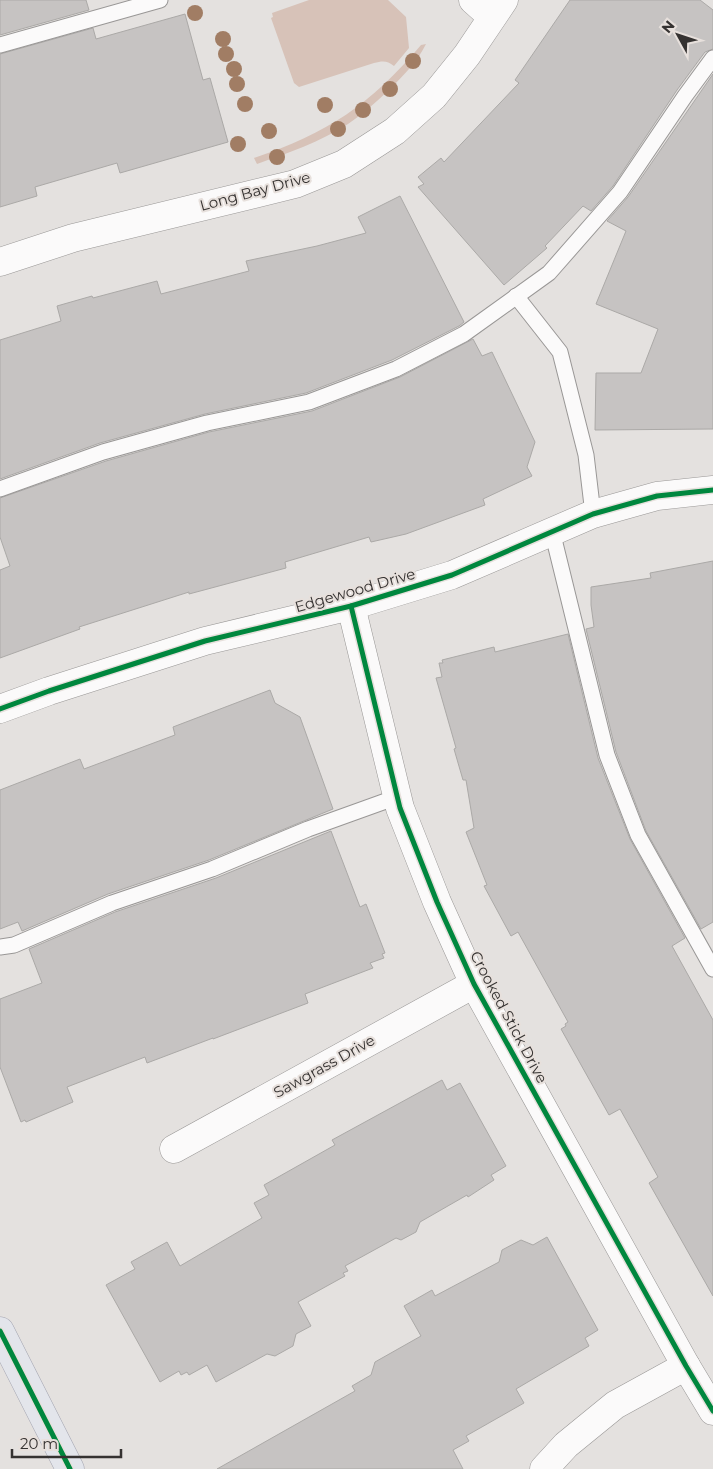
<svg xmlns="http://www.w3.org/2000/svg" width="713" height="1469" viewBox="0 0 713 1469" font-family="Montserrat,sans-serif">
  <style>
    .green { fill: #d7c2b8 }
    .building { fill: #c6c3c2; stroke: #aba9a7 }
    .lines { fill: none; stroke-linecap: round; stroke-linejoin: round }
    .lane-casing { stroke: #999796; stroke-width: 17 }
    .street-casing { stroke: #999796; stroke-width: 29 }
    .primary-casing { stroke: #a3a4b0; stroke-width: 29 }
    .lane { stroke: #fbfafa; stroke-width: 15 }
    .street { stroke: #fbfafa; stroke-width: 28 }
    .primary { stroke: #e3e5eb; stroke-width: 28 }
    .cycleway-casing { stroke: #e7e0dc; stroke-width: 8 }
    .cycleway { stroke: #00873e; stroke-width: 5 }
    .tree { fill: #a17d64 }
    .labels { text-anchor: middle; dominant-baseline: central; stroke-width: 4; stroke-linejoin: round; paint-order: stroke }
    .street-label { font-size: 15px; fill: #353231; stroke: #e7e0dc }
  </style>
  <rect width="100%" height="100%" fill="#e4e1df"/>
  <g class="green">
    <path d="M309,0H388L406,17L409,48L394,66C387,60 382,61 374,63L299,87L294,83L271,18L273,17L272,13Z"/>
    <path d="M426,44C417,62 404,75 390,89C377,101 363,114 348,124C320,142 288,153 257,164L254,158C328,133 370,105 421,45Z"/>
  </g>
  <g class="building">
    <polygon points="0,0 86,0 89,10 0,35"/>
    <polygon points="570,0 700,0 713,10 713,49 705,52 677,90 613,186 591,211 583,206 545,246 547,248 504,285 418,187 424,184 418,177 441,158 444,162 519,83 515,80"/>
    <polygon points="185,14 203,80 210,78 228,142 120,173 117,163 35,187 37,196 0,207 0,54 93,28 96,39"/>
    <polygon points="713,74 713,429 595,430 596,373 641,373 658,329 596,304 626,231 607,221 628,197"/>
    <polygon points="400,196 464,322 459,326 392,360 306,393 205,414 100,443 0,479 0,340 61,321 57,306 92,296 93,298 157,281 161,294 249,271 246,261 317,246 366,233 358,217"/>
    <polygon points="473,339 482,356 492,352 535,442 527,467 532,476 483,499 485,505 406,534 371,542 369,537 285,562 286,568 189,594 189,592 79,627 80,629 0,658 0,570 10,566 0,537 0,498 106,461 209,432 312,411 400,377"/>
    <polygon points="713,561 713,922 701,929 646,831 616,752 586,629 594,627 591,605 591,587 651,578 650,573"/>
    <polygon points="568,634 598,758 630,839 685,938 672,946 713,1020 713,1296 649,1183 658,1177 620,1109 609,1115 561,1029 566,1026 565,1024 568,1022 518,932 511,936 484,886 487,885 466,832 474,828 466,780 463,780 454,749 456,748 436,678 442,677 439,663 443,663 442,660 494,647 495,652"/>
    <polygon points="270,690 275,703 300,717 333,809 209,860 108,894 22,931 18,922 0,929 0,790 80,759 84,769 175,735 173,727"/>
    <polygon points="331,831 360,907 366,904 385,953 382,954 384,958 370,963 373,968 305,994 308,1003 213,1039 213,1038 147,1063 145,1057 67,1087 73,1102 26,1122 25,1120 21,1122 0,1067 0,999 42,983 29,949 115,912 216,878"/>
    <polygon points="442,1080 447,1090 460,1083 506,1166 491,1175 494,1180 468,1197 467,1195 420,1222 416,1232 401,1240 396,1238 345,1266 348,1271 343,1273 345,1276 298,1302 311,1326 296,1334 293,1346 275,1356 267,1354 216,1382 207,1365 189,1375 187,1372 181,1375 179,1371 160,1382 106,1285 135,1269 131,1262 167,1242 180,1266 262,1218 254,1203 269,1195 264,1185 335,1145 332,1140"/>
    <polygon points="547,1237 598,1330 585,1338 589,1346 516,1389 524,1403 466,1436 469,1441 453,1450 463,1469 217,1469 355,1391 352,1386 371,1375 375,1362 421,1336 404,1306 432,1290 435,1296 499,1262 502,1250 521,1240 533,1245"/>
  </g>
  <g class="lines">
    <defs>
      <g id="lane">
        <polyline points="0,45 160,0"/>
        <polyline points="516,296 560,352 586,455 593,514"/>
        <polyline points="0,489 103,452 207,423 309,402 396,369 464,334 549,273 620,192 685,96 713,58"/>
        <polyline points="552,531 607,755 638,835 713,969"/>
        <polyline points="0,947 14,945 112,903 212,869 308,829 397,797"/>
      </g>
      <g id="street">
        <polyline points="473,0 492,17"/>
        <polyline points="0,262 73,238 295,184 344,164 395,131 434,96 467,55 504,0"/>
        <polyline points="351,606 400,808 437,902 474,984 686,1366 713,1411"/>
        <polyline points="0,709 49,691 205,641 351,606 452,575 593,514 657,496 713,490"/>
        <polyline points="174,1149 474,984"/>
        <polyline points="544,1469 566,1445 615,1405 686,1366"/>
      </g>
      <polyline id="primary" points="0,1331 70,1469"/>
    </defs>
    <use href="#lane" class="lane-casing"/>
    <use href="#street" class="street-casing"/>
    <use href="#primary" class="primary-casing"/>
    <use href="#lane" class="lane"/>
    <use href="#street" class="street"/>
    <use href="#primary" class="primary"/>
    <defs>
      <g id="cycleway">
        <polyline points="351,606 400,808 437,902 474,984 686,1366 713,1411"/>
        <polyline points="0,709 49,691 205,641 351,606 452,575 593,514 657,496 713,490"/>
        <polyline points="0,1331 70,1469"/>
      </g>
    </defs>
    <use href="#cycleway" class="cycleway-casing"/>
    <use href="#cycleway" class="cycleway"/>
  </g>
  <g class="tree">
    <circle cx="195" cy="13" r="8"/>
    <circle cx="223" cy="39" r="8"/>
    <circle cx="226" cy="54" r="8"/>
    <circle cx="413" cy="61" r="8"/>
    <circle cx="234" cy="69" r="8"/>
    <circle cx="237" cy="84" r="8"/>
    <circle cx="390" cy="89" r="8"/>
    <circle cx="245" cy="104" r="8"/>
    <circle cx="325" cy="105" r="8"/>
    <circle cx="363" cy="110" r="8"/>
    <circle cx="338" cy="129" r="8"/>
    <circle cx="269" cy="131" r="8"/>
    <circle cx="238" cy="144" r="8"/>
    <circle cx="277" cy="157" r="8"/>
  </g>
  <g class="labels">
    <g class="street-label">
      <text transform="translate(255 191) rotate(-15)">Long Bay Drive</text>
      <text transform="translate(355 590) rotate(-16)">Edgewood Drive</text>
      <text transform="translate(509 1017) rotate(62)">Crooked Stick Drive</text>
      <text transform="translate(324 1066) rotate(-29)">Sawgrass Drive</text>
    </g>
  </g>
  <g transform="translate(678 35) rotate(310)" stroke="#e7e0dc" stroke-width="4" paint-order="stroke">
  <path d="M0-4L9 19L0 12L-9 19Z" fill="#353231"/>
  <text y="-8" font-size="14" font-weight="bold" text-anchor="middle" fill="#353231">N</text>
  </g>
  <path d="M12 1449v8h109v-8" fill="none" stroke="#353231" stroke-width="2.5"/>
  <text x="20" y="1449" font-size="15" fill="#353231" stroke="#e7e0dc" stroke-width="4" paint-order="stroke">20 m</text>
</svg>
